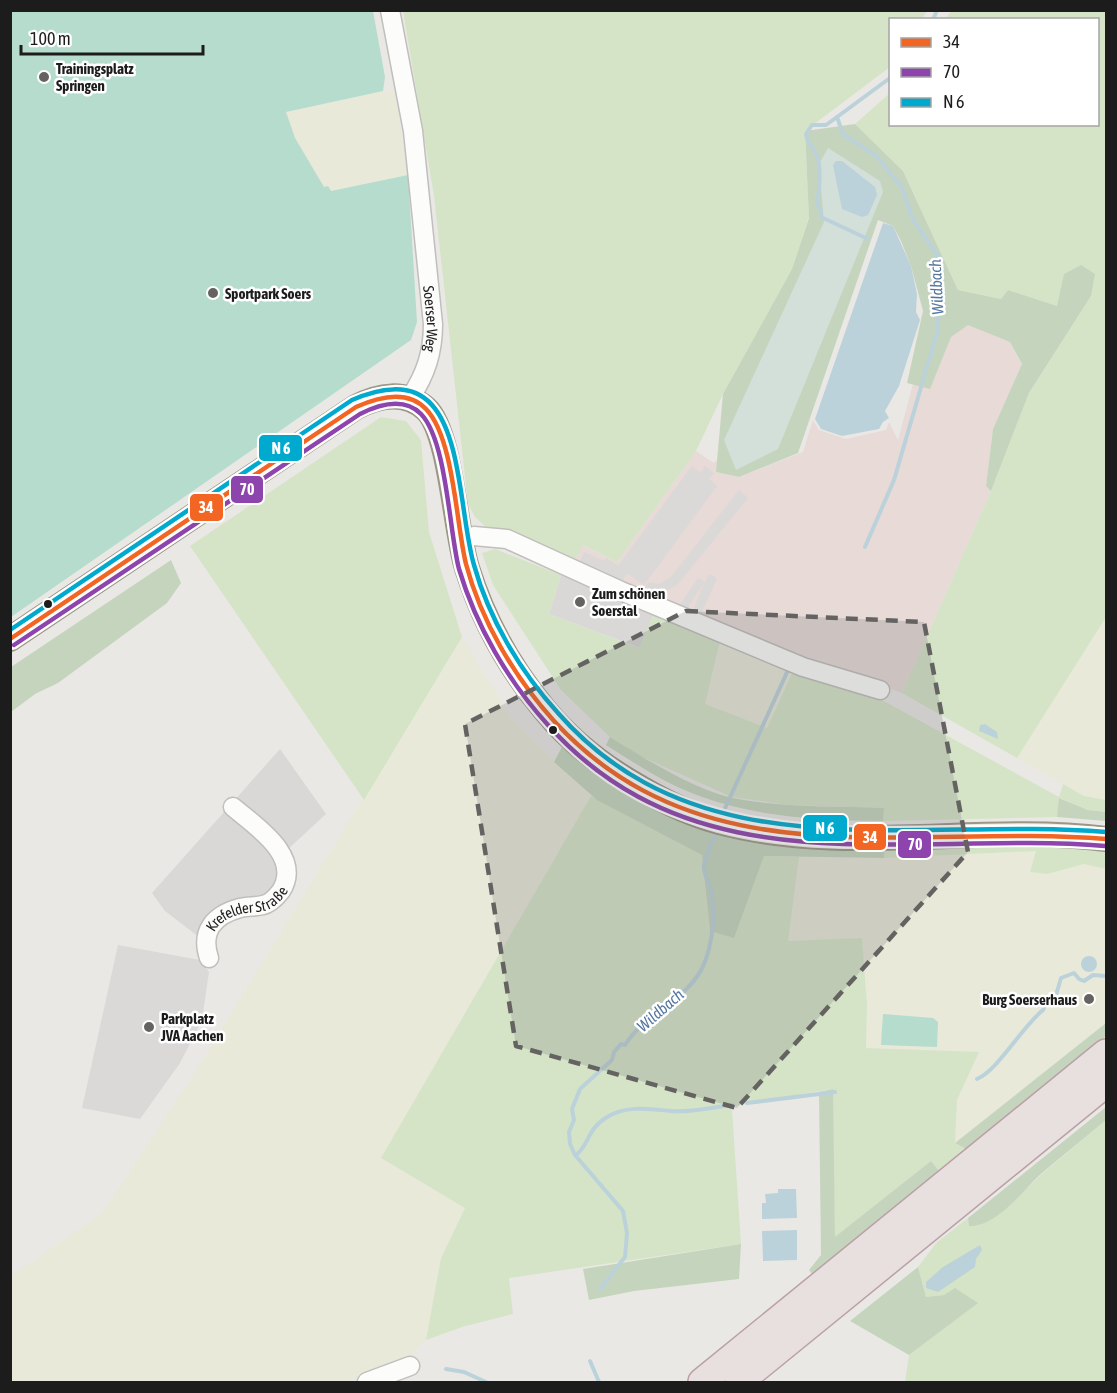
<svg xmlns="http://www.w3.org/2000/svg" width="1117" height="1393" viewBox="0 0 1117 1393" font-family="'Asap Condensed',sans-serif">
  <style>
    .residential { fill: #d9d8d6 }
    .commercial { fill: #e7dad7 }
    .farmland { fill: #e8e9d9 }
    .grass { fill: #d5e4c7 }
    .forest { fill: #c5d5bd }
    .wetland { fill: #d3dfd9 }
    .pitch { fill: #b5dccd }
    .parking { fill: #dad9d8 }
    .water { fill: #bcd2da }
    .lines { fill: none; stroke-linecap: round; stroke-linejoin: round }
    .stream { stroke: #bcd2da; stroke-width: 4 }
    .minor-casing { stroke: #c0bfbd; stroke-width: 21 }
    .major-casing { stroke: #9c9685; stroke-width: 26 }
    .highway-casing { stroke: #bba0a6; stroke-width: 30 }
    .minor { stroke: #fcfcfb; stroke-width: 18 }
    .major { stroke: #eeebe5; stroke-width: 22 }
    .highway { stroke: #e8dfdf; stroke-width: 27 }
    .bus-1-casing { stroke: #fff; stroke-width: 9 }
    .bus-2-casing { stroke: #fff; stroke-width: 9 }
    .bus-3-casing { stroke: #fff; stroke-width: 9 }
    .bus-1 { stroke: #f26522; stroke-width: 4.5 }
    .bus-2 { stroke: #8e44ad; stroke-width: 4.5 }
    .bus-3 { stroke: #00a9ce; stroke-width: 4.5 }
    .marked { fill: #646362; fill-opacity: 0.2; stroke: #646362; stroke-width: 4.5; stroke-dasharray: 12 8; stroke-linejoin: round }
    .poi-dot { fill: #646362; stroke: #fff; stroke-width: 2 }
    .bus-dot { fill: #1c1c1c; stroke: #fff; stroke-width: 2 }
    .labels { text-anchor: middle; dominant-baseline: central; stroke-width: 5; stroke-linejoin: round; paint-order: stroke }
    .poi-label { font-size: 15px; font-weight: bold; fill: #1c1c1c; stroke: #fff; text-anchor: start }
    .street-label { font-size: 15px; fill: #1c1c1c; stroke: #fff }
    .water-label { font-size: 16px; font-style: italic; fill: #54769f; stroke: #fff }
    .line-badge { stroke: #fff; stroke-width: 2 }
    .badge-label { font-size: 16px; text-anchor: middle; font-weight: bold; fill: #fff }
  </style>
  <rect width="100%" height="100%" fill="#eae8e5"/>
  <g class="residential">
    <polygon points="561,575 655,611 640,648 549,614"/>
    <polygon points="280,749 326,814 286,851 279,881 266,897 199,937 165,911 152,893"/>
  </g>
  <polygon class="commercial" points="968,324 1010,342 1022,365 993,429 986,486 991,491 902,693 724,629 574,562 582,545 617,562 696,451 714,463 718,459 716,472 739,477 803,452 813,420 819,430 846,439 886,430 889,422 898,440 928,327 951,336"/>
  <g class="farmland">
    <polygon points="383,91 395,91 408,175 331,191 324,187 295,138 286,112"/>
    <polygon points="1106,617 1106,800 1084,796 1017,758"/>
    <polygon points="462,637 511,718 591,796 381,1158 465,1208 441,1258 426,1340 406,1359 349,1381 11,1382 10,1277 102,1213 192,1077"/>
    <polygon points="720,641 794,669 767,728 704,704"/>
    <polygon points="1037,851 1031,872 1047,874 1084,864 1106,869 1106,1023 955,1143 957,1100 978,1052 866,1048 867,1005 862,938 788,941 799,857 884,858"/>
  </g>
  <g class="grass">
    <polygon points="403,11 927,11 922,19 890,20 890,67 805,131 809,217 792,269 723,394 696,451 617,562 583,545 574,562 485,526 475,517 468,504 434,196"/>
    <polygon points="951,11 1106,11 1106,617 1017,758 902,693 991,491 1029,393 1091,296 1057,306 1008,290 1001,299 958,290 903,171 855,124 890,93 890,124 1098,124 1098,20 946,19"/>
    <polygon points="381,417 406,421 421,440 429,532 462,637 364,800 190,546"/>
    <polygon points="495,549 561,575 549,614 639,648 655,611 720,641 705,704 767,728 794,669 871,694 1059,797 1063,784 1084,796 1106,800 1106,812 1088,810 1060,798 1057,817 883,821 884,808 789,805 732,797 640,756 610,737 561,690 493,585 482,553"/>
    <polygon points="591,796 702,855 710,931 734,937 764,856 799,857 788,941 862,938 867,1005 866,1048 979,1052 957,1100 955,1143 966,1149 939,1171 931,1161 835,1238 832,1089 734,1106 732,1109 741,1244 509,1278 513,1314 462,1327 426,1340 441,1258 465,1208 381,1158"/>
    <polygon points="987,843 1106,848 1106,869 1084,864 1047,874 1030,872 1036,851 884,858 885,847"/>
    <polygon points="1106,1120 1106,1382 905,1382 909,1355 977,1303 944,1295 926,1297 918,1267 937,1242 968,1218 969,1225 1003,1211 1043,1173"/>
  </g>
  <g class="forest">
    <polygon points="855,124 903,171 958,290 1001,299 1008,290 1057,306 1064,274 1081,265 1095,274 1091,296 1029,393 991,491 986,486 993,429 1022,364 1010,342 968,325 951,337 930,389 907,383 923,311 911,266 901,241 893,226 878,220 798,453 739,477 716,472 723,394 792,269 809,218 805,131"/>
    <polygon points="171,560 181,583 167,603 58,683 35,694 11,712 11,667"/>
    <path d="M610,737C642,757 695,790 733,798C782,808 834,806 884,808L883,821C822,820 761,818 702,797C667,785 636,764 606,745Z"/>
    <polygon points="562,747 607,783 692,825 715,833 796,844 885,847 884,858 764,856 734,938 710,931 702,855 597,800 554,762"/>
    <polygon points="1059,798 1088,810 1106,812 1106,821 1057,817"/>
    <polygon points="1106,1023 1106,1036 966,1149 955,1143"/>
    <polygon points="833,1089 835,1237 931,1161 939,1171 812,1274 809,1270 821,1255 819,1092"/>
    <path d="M1106,1107V1120C1085,1138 1063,1155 1042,1173C1022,1191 998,1226 969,1226L968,1218Z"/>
    <polygon points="741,1244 739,1279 634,1291 589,1300 583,1269"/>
    <polygon points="918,1267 926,1297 944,1295 955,1288 978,1303 909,1355 850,1321"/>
  </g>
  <polygon class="wetland" points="828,148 880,181 883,192 778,449 736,470 724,440 824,222 819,164"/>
  <g class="pitch">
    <polygon points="11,10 373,11 385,77 383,91 286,112 295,138 324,187 328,186 331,191 408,175 417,322 411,340 11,617"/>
    <polygon points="883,1014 933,1018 938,1022 937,1047 881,1045"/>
  </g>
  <g class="parking">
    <polygon points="692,466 701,473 705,466 714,473 709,479 717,486 644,585 627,573 621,583 579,564 584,552 604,561 606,558 618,566"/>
    <polygon points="739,490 748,498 678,584 661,594 642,592 648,582 659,584 671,577"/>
    <polygon points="709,574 717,578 701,615 693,611 704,583 686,610 680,605 698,578 705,582"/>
    <polygon points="118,945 200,960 209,972 202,1020 180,1063 140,1119 82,1108"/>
  </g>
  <g class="water">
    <polygon points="836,161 842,161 875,187 877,195 868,215 862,217 842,209 833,165"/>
    <polygon points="883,223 893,226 911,266 917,294 916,312 920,320 899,386 885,411 889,418 883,422 879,429 842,436 821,429 815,419"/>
    <polygon points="985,724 997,732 998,739 979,731 980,725"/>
    <circle cx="1089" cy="964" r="8"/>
    <polygon points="778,1189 796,1189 797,1218 762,1219 762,1203 766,1203 765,1194 778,1193"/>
    <polygon points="797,1230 797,1260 763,1261 762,1231"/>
    <polygon points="980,1245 982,1250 976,1259 975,1267 938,1292 926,1288 926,1282 943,1267"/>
  </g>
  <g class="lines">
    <g class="stream">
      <polyline points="933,20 937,10"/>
      <path d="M837,117L826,125H812L806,134C807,144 814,147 817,156C822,170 819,191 817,204L821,210V217L868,239"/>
      <polyline points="865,547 894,480 938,329 938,256 913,220 901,186 876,156 843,134 837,117 890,78"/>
      <polyline points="722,815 789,668"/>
      <path d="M977,1079C999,1069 1021,1028 1043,1010L1046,1003L1056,995L1061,978L1074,973L1079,979L1084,981L1093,975L1106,976"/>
      <polyline points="747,1103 835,1092"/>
      <path d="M576,1155C590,1144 586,1130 607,1117C626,1105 650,1109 671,1111C690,1113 713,1107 732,1105"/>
      <path d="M600,1289L625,1257L627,1233L623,1211L575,1155L570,1144L569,1132L574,1120L572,1109L580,1089L612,1060L614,1052L621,1044L625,1045C647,1010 692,1000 706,959C713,938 715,914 711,891C710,882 703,875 704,865C706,854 713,841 717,830"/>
      <polyline points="590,1361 599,1382"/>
      <polyline points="446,1369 464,1372 486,1382"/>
    </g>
    <defs>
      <g id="minor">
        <path id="s1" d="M390,10L413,131L433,324C433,352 426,374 410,398"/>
        <polyline points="459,539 474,536 507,539 621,591 803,667 880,690"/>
        <path id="s2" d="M209,958C200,931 214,915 240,908C248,906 256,907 263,905C270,904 277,896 281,891C303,856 255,826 233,807"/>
        <polyline points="367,1382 410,1366"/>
      </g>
      <path id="major" d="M10,639L356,407C379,395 405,390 426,409C451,432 455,531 467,568C483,619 510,668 544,709C570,741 605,768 641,788C665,802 692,815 719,822C846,856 978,823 1106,839"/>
      <g id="highway">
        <polyline points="702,1382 1106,1053"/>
        <polyline points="739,1382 1106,1083"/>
      </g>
    </defs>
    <use href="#minor" class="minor-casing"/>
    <use href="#major" class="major-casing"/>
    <use href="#highway" class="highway-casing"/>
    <use href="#minor" class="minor"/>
    <use href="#major" class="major"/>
    <use href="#highway" class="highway"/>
    <defs>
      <path id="bus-1" d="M10,639L356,407C378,397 407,389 426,409C454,438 456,524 466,564C481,621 515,678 554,721C704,884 912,823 1106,839"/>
      <path id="bus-2" d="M14,645L360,414C378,405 404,397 421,414C447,441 449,531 459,569C476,626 508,681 548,725C698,892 909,830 1105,846"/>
      <path id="bus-3" d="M10,630L352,400C377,389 411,381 432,405C462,438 461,521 474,565C489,619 520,671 558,713C701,876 917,816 1106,832"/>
    </defs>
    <use href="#bus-1" class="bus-1-casing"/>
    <use href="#bus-2" class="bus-2-casing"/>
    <use href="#bus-3" class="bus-3-casing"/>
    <use href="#bus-1" class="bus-1"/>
    <use href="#bus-2" class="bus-2"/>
    <use href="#bus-3" class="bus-3"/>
  </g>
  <path class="marked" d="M686,611L924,622L968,852L737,1108L516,1046L465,724Z"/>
  <g class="poi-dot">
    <circle cx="44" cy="77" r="6"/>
    <circle cx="213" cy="293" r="6"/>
    <circle cx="580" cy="602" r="6"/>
    <circle cx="1089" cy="999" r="6"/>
    <circle cx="149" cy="1027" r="6"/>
  </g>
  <g class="bus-dot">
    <circle cx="48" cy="604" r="5"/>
    <circle cx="553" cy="730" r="5"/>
  </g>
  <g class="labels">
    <g class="poi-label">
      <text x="56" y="68">Trainingsplatz<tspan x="56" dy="17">Springen</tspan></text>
      <text x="225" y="293">Sportpark Soers</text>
      <text x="592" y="593">Zum schönen<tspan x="592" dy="17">Soerstal</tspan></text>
      <text x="1077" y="999" text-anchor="end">Burg Soerserhaus</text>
      <text x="161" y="1018">Parkplatz<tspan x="161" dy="17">JVA Aachen</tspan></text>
    </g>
    <g class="street-label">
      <text stroke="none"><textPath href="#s1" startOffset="312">Soerser Weg</textPath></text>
      <text stroke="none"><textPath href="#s2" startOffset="74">Krefelder Straße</textPath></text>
    </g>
    <g class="water-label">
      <text transform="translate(936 287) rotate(-93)">Wildbach</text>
      <text transform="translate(660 1010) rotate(-41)">Wildbach</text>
    </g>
  </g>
  <g class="line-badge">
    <rect x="258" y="434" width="45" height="28" rx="6" fill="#00a9ce"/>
    <rect x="230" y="475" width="34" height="29" rx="6" fill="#8e44ad"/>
    <rect x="189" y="493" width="35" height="29" rx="6" fill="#f26522"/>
    <rect x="802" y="814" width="46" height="28" rx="6" fill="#00a9ce"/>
    <rect x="853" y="823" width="34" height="28" rx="6" fill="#f26522"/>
    <rect x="897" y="830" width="35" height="29" rx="6" fill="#8e44ad"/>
  </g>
  <g class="badge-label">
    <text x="281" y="454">N 6</text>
    <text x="247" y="495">70</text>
    <text x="206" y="513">34</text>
    <text x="825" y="834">N 6</text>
    <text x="870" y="843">34</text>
    <text x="915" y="850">70</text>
  </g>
  <rect width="1117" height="1393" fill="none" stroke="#1c1c1c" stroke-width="24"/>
  <rect x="889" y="18" width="210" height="108" fill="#ffffff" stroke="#a4a4a4" stroke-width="1.5"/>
  <rect x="901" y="38" width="30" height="9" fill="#f26522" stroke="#a4a4a4" stroke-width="1.5"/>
  <text x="943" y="48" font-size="18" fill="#1c1c1c">34</text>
  <rect x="901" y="68" width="30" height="9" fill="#8e44ad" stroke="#a4a4a4" stroke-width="1.5"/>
  <text x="943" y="78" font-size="18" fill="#1c1c1c">70</text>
  <rect x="901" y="98" width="30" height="9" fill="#00a9ce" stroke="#a4a4a4" stroke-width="1.5"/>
  <text x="943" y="108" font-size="18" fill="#1c1c1c">N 6</text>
  <path d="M21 45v9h182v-9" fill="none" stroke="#1c1c1c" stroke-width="3"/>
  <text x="30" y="45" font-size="18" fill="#1c1c1c" stroke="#ffffff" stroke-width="4.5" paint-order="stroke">100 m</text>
</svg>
